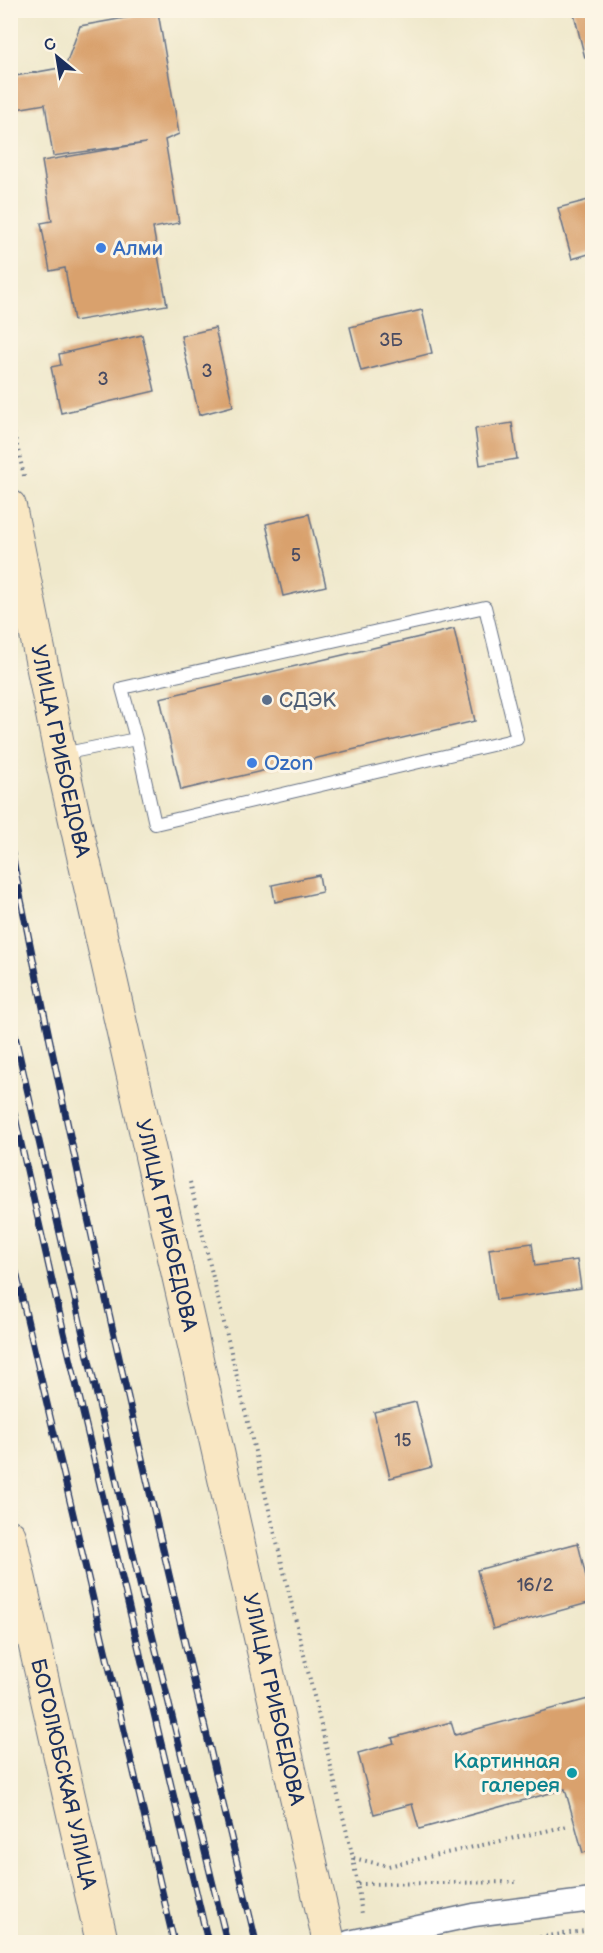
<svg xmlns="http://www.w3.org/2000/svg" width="603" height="1953" viewBox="0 0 603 1953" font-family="'Balsamiq Sans',sans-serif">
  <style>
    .building { fill: #d9a16d }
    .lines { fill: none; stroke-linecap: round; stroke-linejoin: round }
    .lane-casing { stroke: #657084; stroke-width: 14 }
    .street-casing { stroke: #657084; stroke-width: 25 }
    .secondary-casing { stroke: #657084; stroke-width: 34 }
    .path { stroke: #657084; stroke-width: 4; stroke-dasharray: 1.5 4.5; stroke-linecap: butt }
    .lane { stroke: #fff; stroke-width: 12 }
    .street { stroke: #fff; stroke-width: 22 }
    .secondary { stroke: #f9e7c3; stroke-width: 32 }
    .rail-casing { stroke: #1b2f5e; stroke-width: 7 }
    .rail { stroke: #fcf5e5; stroke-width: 4.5; stroke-dasharray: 14; stroke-linecap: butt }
    .shop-dot { fill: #3f7fe0; stroke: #fcf5e5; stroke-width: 2 }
    .service-dot { fill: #5c6f8a; stroke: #fcf5e5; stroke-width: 2 }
    .culture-dot { fill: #0f9aa8; stroke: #fcf5e5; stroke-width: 2 }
    .labels { text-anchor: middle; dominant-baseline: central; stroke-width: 6; stroke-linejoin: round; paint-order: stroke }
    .number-label { font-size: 18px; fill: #4a4c62 }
    .shop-label { font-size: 21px; fill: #366cbe; stroke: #fcf5e5; text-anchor: start }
    .service-label { font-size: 21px; fill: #4e5e75; stroke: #fcf5e5; text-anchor: start }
    .street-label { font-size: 21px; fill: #1b2f5e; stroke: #fcf5e5 }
    .culture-label { font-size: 21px; fill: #0d838f; stroke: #fcf5e5; text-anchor: end }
  </style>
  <rect width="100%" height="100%" fill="#fcf5e5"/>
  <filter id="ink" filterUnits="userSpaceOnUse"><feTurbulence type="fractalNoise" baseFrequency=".0167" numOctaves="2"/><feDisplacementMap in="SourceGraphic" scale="12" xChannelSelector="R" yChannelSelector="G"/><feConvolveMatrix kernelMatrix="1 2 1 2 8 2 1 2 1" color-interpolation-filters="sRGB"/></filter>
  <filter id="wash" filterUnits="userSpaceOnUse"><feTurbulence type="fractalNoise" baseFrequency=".008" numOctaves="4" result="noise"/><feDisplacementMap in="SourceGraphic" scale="24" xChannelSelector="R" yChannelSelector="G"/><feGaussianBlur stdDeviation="1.35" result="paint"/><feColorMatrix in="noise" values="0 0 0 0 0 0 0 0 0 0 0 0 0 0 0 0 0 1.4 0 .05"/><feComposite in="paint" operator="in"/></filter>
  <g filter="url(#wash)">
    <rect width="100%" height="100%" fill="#efe8cb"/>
    <g id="blocks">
      <g class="building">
        <polygon points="573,10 592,10 592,56 585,58"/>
        <polygon points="158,12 179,134 165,140 179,223 153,228 167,305 74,321 65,268 50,271 41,223 52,221 42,161 146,143 53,156 45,104 10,110 10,77 65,67 80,26"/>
        <polygon points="592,199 592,253 572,259 558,208"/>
        <polygon points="422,310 432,353 361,371 350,327"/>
        <polygon points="215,328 233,406 199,415 181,336"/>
        <polygon points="142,335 155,391 61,413 51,367 61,365 59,354"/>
        <polygon points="512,423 517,459 480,465 475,429"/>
        <polygon points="309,514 326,586 283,596 266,524"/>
        <polygon points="454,629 475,721 181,790 160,698"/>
        <polygon points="319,875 322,892 275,902 272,885"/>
        <polygon points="532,1243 535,1266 577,1260 581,1288 496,1300 489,1249"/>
        <polygon points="416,1402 432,1467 390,1478 374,1412"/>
        <polygon points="578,1543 592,1602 493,1629 477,1570"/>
        <polygon points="592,1698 592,1850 583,1853 565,1789 419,1829 412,1804 374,1814 358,1753 394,1743 392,1738 451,1722 455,1735"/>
      </g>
    </g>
  </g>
  <g filter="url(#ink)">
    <use href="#blocks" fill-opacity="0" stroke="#657084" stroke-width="1.5"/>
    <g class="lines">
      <defs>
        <polyline id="lane" points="62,754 136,739 155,824 517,739 485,607 122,688 136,739"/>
        <polyline id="street" points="349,1942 474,1915 592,1900"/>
        <g id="secondary">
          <path id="s1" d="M10,506L60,754L329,1942"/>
          <path id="s2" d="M10,1536L102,1942"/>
        </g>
      </defs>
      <use href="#lane" class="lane-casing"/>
      <use href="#street" class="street-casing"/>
      <use href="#secondary" class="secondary-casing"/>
      <g class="path">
        <polyline points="10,416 25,480"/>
        <polyline points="190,1182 353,1858 388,1866 568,1826"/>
        <polyline points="353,1858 362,1914"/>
        <polyline points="358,1884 517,1882"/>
        <polyline points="504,1942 592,1930"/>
      </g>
      <use href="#lane" class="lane"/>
      <use href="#street" class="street"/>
      <use href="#secondary" class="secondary"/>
      <defs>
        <g id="rail">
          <path d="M10,844C82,1212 169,1578 256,1942"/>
          <polyline points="10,1014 142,1593 227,1942"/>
          <polyline points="10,1095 58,1307 208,1942"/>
          <polyline points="10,1247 174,1942"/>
        </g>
      </defs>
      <use href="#rail" class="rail-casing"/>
      <use href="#rail" class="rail"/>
    </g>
  </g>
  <g class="shop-dot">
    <circle cx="101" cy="248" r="6"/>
    <circle cx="252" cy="763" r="6"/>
  </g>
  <circle class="service-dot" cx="267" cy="700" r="6"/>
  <circle class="culture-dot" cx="572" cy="1773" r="6"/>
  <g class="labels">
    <g class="number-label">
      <text x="391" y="340">3Б</text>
      <text x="207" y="371">3</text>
      <text x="103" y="379">3</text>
      <text x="296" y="555">5</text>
      <text x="403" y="1440">15</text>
      <text x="535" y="1585">16/2</text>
    </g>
    <g class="shop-label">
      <text x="113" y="248">Алми</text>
      <text x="264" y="763">Ozon</text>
    </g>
    <g class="service-label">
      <text x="279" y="700">СДЭК</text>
    </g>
    <g class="street-label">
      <text stroke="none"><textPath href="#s1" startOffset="250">УЛИЦА ГРИБОЕДОВА</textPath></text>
      <text stroke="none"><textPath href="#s1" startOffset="736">УЛИЦА ГРИБОЕДОВА</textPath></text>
      <text stroke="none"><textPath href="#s1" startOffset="1222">УЛИЦА ГРИБОЕДОВА</textPath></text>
      <text stroke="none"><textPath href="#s2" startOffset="244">БОГОЛЮБСКАЯ УЛИЦА</textPath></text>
    </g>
    <g class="culture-label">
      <text x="560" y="1761">Картинная<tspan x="560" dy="24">галерея</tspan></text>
    </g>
  </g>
  <rect width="603" height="1953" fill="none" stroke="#fcf5e5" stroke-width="36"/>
  <g transform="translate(57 57) rotate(330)" stroke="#fcf5e5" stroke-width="4.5" paint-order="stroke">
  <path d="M0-4.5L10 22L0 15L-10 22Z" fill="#1b2f5e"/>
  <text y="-9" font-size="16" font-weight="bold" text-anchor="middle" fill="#1b2f5e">С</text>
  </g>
</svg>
